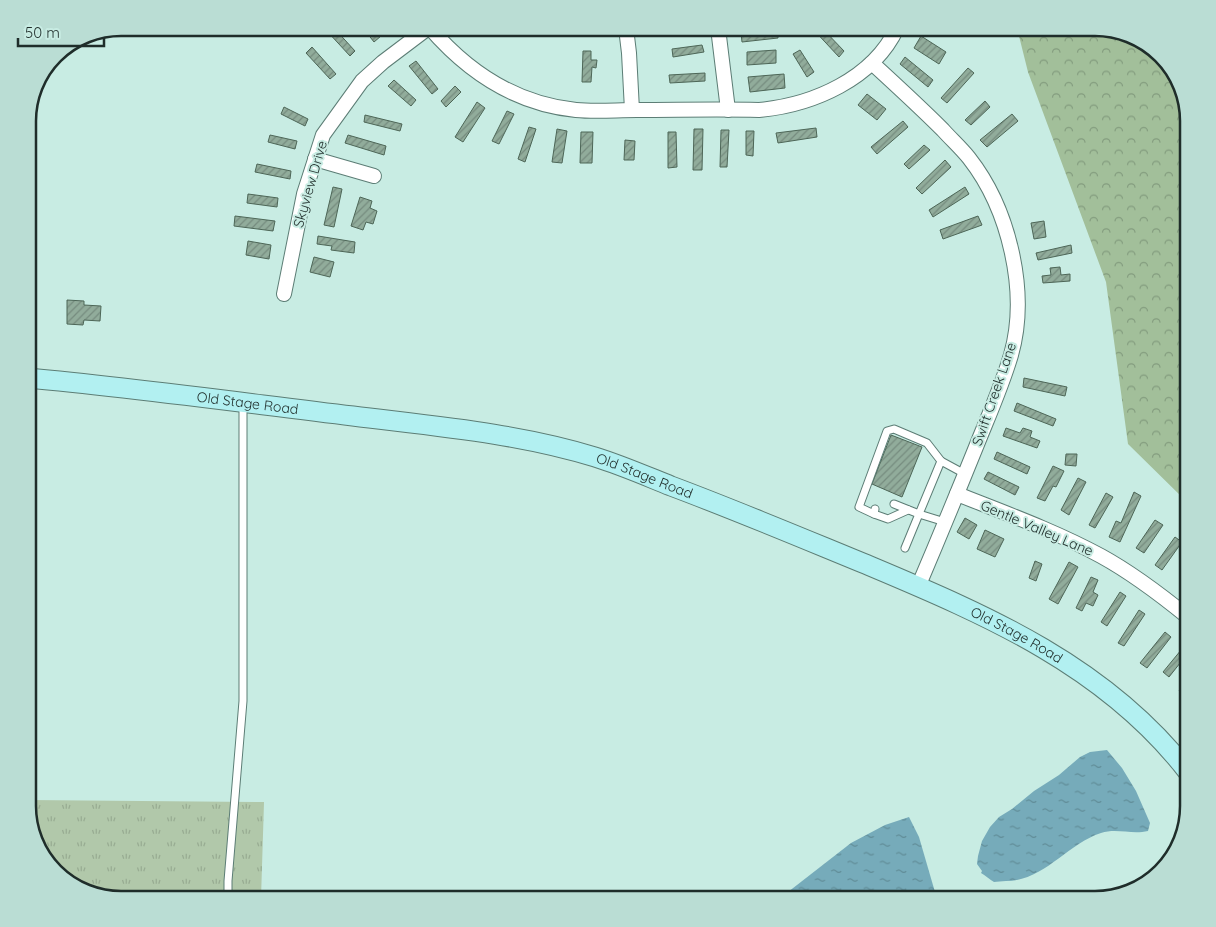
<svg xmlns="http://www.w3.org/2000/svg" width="1216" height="927" viewBox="0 0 1216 927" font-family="Quicksand,sans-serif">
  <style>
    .grass { fill: url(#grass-tufts) }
    .forest { fill: url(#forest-crowns) }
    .water { fill: url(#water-ripples) }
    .building { fill: url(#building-hatch); stroke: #4d6657 }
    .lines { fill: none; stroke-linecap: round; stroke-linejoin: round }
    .lane-casing { stroke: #5c7d75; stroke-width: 9 }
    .street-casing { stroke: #5c7d75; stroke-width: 16 }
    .secondary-casing { stroke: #5c7d75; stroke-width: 21 }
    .lane { stroke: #fff; stroke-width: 7 }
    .street { stroke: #fff; stroke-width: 14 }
    .secondary { stroke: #b2f0f1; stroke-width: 19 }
    .labels { text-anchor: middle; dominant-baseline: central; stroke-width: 4; stroke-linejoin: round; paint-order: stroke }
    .street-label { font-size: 14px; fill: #1f2d2a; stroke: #c8ece3 }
    .rim { fill: none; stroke: #1f2d2a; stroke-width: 2.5 }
  </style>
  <defs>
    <pattern id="grass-tufts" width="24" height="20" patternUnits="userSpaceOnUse" patternTransform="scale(1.25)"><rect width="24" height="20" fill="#b1c8aa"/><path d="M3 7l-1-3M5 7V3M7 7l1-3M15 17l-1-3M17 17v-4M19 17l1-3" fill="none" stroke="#98ac92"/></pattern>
    <pattern id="forest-crowns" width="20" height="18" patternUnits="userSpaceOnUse" patternTransform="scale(1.25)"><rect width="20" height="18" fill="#a2bf9a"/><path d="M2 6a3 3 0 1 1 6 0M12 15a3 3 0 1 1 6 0" fill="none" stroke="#839c7e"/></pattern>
    <pattern id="water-ripples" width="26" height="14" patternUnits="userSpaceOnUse" patternTransform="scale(1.25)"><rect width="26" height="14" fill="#76abba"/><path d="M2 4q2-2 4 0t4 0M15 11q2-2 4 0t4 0" fill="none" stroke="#608c97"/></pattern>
    <pattern id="building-hatch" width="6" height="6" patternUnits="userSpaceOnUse" patternTransform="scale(1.25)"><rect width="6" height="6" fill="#91ac9b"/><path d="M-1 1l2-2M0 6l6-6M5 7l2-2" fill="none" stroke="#768c7f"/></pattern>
  </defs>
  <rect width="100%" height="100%" fill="#c8ece3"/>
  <polygon class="grass" points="28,800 264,802 261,899 121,899 64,880 37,847 28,811"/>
  <polygon class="forest" points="1017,28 1095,28 1152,47 1179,80 1188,121 1188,503 1128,444 1106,282 1028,72"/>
  <g class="water">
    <path d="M1107,750L1122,768L1136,791L1150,823L1148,831C1132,835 1117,828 1101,833C1067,844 1044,881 1006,881C1002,881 997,882 994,882C990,880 985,875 981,873L982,871L977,864L978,856L982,841L990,827L999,817L1012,809L1034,791L1059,775L1080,757L1090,752Z"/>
    <polygon points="909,817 919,837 937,899 779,899 851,843 885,825"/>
  </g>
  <g class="building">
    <polygon points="329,28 334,28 355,51 350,56 326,30"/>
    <polygon points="363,28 374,28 381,36 374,42"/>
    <polygon points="812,28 822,28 844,51 839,57"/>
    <polygon points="778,29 778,38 742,42 741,33"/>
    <polygon points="921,36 946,52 939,64 914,48"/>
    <polygon points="702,45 704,52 673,57 672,49"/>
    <polygon points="312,47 336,74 330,79 306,53"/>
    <polygon points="776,50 776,63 747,65 747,52"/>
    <polygon points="800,50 814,72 807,77 793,54"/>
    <polygon points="583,51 591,51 591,60 597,60 596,68 592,67 591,82 582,82"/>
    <polygon points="905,57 933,80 928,87 900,64"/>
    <polygon points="416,61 438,89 432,94 409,66"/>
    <polygon points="968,68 974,73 947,103 941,98"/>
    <polygon points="705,73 705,81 670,83 669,75"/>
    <polygon points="784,74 785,88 750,92 748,77"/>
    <polygon points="394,80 416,100 411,106 388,86"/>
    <polygon points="455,86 461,92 446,107 441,101"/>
    <polygon points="867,94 886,109 877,120 858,105"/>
    <polygon points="985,101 990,107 971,125 965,120"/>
    <polygon points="477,102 485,108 463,142 455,137"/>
    <polygon points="284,107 308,119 305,126 281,114"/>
    <polygon points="507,111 514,114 499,144 492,141"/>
    <polygon points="1012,114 1018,121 987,147 980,140"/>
    <polygon points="365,115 402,124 400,131 364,122"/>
    <polygon points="903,121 908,127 877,154 871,147"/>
    <polygon points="529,127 536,129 525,162 518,159"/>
    <polygon points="816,128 817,137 778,143 776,133"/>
    <polygon points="557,129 567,131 562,163 552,162"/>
    <polygon points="694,129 703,129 702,170 693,170"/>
    <polygon points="721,130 729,130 727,167 720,167"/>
    <polygon points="746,131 754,131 753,156 746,155"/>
    <polygon points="581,132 593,132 592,163 580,163"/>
    <polygon points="668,132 676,132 677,167 668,168"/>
    <polygon points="270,135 297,141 295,149 268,142"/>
    <polygon points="348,135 386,146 384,155 345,143"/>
    <polygon points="625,140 635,141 634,160 624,160"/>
    <polygon points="924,145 930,150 909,169 904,164"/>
    <polygon points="945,160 951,167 922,194 916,188"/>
    <polygon points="257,164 291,171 290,179 255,172"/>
    <polygon points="333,187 342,189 334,227 324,225"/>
    <polygon points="965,187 969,194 933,217 929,210"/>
    <polygon points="248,194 278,198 277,207 247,203"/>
    <polygon points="360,197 372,201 370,208 377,211 373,224 366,222 363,230 351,226"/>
    <polygon points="235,216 275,221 273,231 234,226"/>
    <polygon points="978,216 982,225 943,239 940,230"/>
    <polygon points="1044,221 1046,237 1034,239 1031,223"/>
    <polygon points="318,236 355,242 354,253 331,250 332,246 317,244"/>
    <polygon points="248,241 271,245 269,259 246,255"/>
    <polygon points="1071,245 1072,253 1038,260 1036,253"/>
    <polygon points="314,257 334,262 330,277 310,272"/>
    <polygon points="1060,267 1061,275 1070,274 1070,281 1043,283 1042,276 1051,275 1050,268"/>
    <polygon points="67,300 84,301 84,305 101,306 100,321 84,320 83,325 67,324"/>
    <polygon points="1024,378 1067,387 1065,396 1023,387"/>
    <polygon points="1017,403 1056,419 1053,426 1014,411"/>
    <polygon points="1006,428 1020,433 1023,428 1032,431 1030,437 1040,441 1037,448 1003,436"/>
    <polygon points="891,435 922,447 902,497 872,484"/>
    <polygon points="997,452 1030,467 1027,474 994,459"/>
    <polygon points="1066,454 1077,454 1076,466 1065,465"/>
    <polygon points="1053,466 1064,471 1056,487 1053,486 1045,501 1037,498"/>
    <polygon points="988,472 1019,487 1015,495 984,479"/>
    <polygon points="1078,478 1086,482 1069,515 1061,510"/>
    <polygon points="1134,492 1141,496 1120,542 1109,537 1116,521 1121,523"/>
    <polygon points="1106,493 1113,497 1095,528 1089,525"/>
    <polygon points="965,518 977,525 969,539 957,532"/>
    <polygon points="1155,520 1163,525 1144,553 1136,548"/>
    <polygon points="985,530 1004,539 995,557 977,549"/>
    <polygon points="1175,537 1182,542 1162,570 1155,565"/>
    <polygon points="1035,561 1042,564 1036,581 1029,578"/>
    <polygon points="1069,562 1078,567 1058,604 1049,599"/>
    <polygon points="1091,577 1098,580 1093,592 1098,595 1093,606 1086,603 1082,611 1076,608"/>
    <polygon points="1120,592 1126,596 1107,626 1101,622"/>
    <polygon points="1139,610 1145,614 1124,646 1118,643"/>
    <polygon points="1165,632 1171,637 1147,668 1140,663"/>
    <polygon points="1186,644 1188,646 1188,653 1169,677 1163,672"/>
    <polygon points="1188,681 1188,693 1184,697 1179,690"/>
  </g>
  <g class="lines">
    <defs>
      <g id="lane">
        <polyline points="894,504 919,514 905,548"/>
        <polyline points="875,509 874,514 888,519 908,510"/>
        <polyline points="874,514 859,507 887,431 894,429 927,443 941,461"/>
        <polyline points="945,522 919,514 941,461 965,474"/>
        <polyline points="37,846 68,881"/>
        <polyline points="228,899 228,881 243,701 243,403"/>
      </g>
      <g id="street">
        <path d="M430,28C468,72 516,104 576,110C596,112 616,110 637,110C678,110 718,109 759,110C813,105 873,79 897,28"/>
        <polyline points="626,28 629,53 632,110"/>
        <polyline points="718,28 728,110"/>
        <path d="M872,63C896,85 920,107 943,130C951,139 961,148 969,158C1009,209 1029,292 1011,355C1002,386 988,417 976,447C957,494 938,540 918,587"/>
        <polyline points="315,159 374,176"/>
        <polyline points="284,294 304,194 323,135 362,81 383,62 428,28"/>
        <path d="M957,494C1005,513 1055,531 1101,556C1132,573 1161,595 1188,617"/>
      </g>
      <g id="secondary">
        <path id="s1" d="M28,378C136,388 245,403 353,416C433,426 517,433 595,457C621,465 646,476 671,486C738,511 804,539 870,566C989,616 1107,667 1188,772"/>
      </g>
    </defs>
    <use href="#lane" class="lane-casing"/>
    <use href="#street" class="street-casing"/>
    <use href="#secondary" class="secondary-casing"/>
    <use href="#lane" class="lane"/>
    <use href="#street" class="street"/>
    <use href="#secondary" class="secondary"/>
  </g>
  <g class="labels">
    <g class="street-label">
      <text transform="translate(310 184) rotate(-74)">Skyview Drive</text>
      <text transform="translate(994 394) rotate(-71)">Swift Creek Lane</text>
      <text stroke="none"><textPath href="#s1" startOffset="221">Old Stage Road</textPath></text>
      <text stroke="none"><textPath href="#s1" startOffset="626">Old Stage Road</textPath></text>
      <text transform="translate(1037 528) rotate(23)">Gentle Valley Lane</text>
      <text stroke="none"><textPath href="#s1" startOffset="1031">Old Stage Road</textPath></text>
    </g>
  </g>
  <path d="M0 0H1216V927H0ZM121 36H1095A85 85 0 0 1 1180 121V806A85 85 0 0 1 1095 891H121A85 85 0 0 1 36 806V121A85 85 0 0 1 121 36Z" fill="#baddd4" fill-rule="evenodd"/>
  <path class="rim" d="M121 36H1095A85 85 0 0 1 1180 121V806A85 85 0 0 1 1095 891H121A85 85 0 0 1 36 806V121A85 85 0 0 1 121 36Z"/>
  <path d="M18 38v8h86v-8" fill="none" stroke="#1f2d2a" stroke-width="2.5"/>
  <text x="25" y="38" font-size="15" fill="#1f2d2a" stroke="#c8ece3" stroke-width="4" paint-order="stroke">50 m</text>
</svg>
